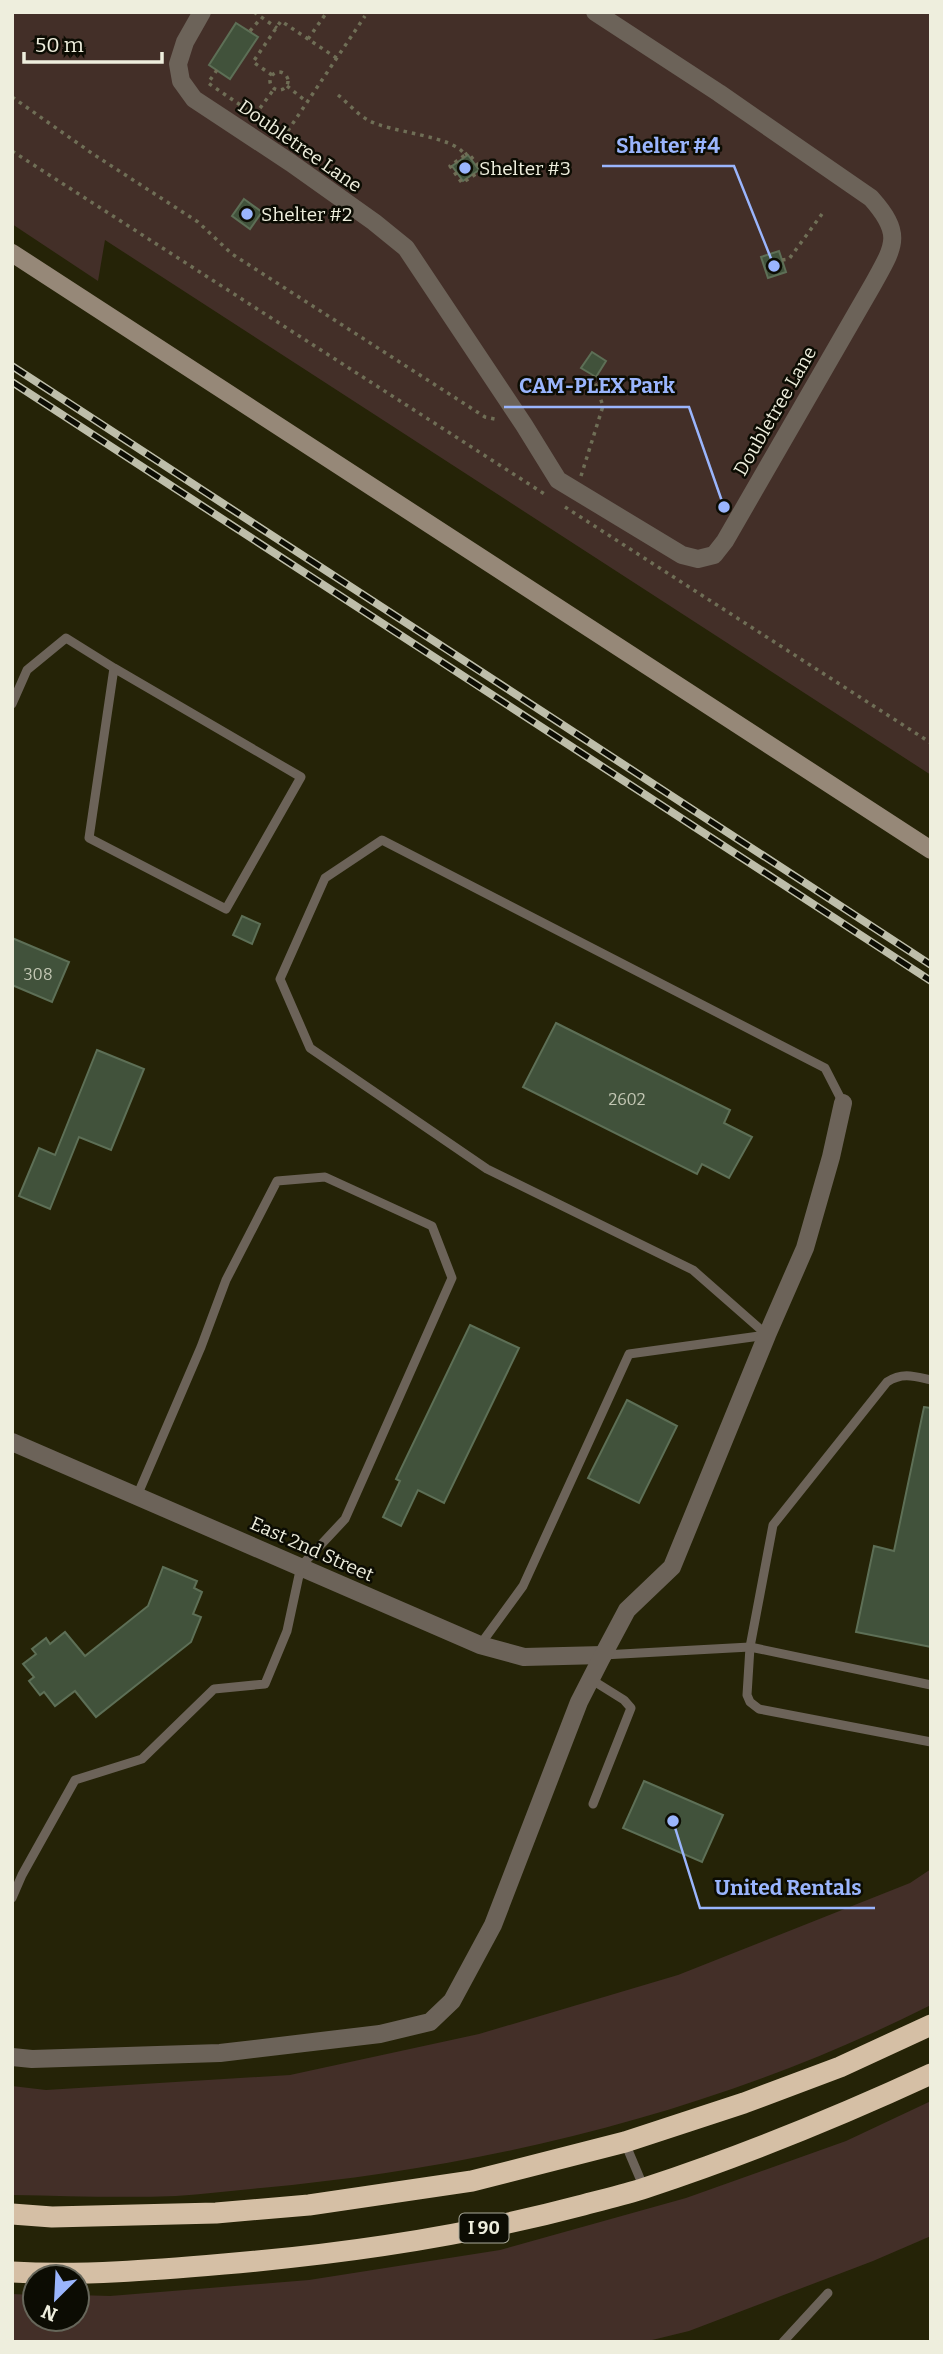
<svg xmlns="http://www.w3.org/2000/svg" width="943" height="2354" viewBox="0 0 943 2354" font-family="Bitter,serif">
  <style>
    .green { fill: #432f28 }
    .building { fill: #41523b; stroke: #5d6f56; stroke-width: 2 }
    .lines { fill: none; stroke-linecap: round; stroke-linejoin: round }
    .path { stroke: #6f6e56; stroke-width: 3.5; stroke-dasharray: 3.5 5; stroke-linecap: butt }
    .lane { stroke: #6c6359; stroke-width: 9 }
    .street { stroke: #6c6359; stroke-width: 18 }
    .secondary { stroke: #968878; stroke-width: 18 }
    .highway { stroke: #d5bfa5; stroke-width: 21 }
    .rail-casing { stroke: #bebeaa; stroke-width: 8 }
    .rail { stroke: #0c0c03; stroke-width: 5; stroke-dasharray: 16; stroke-linecap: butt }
    .poi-dot { fill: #9ab5fd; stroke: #0c0c03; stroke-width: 2.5 }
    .labels { text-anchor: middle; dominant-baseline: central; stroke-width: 5; stroke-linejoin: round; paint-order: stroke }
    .number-label { font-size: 16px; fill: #c3c7b4 }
    .shield { fill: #0c0c03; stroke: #aaaa9c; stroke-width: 2 }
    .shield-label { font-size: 18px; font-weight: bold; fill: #eed }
    .street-label { font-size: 19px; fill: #eed; stroke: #0c0c03 }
    .poi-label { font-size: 19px; fill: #eed; stroke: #0c0c03; text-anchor: start }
    .leader { fill: none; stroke: #9ab5fd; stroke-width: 2.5 }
    .callout-dot { fill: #9ab5fd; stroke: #0c0c03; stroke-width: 2.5 }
    .callout-label { font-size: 21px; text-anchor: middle; font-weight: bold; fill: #9ab5fd; stroke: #0c0c03; stroke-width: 5; stroke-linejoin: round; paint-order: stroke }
  </style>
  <rect width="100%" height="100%" fill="#252307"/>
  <g class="green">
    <polygon points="12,12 931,12 931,775 105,240 98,281 12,224"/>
    <path d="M931,1869V2005C723,2110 491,2167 261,2188C233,2191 204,2194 176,2196C122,2198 67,2196 12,2195V2086L46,2090L290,2075L479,2034L678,1975L910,1883Z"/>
    <polygon points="931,2101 931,2236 873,2261 689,2331 644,2342 12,2342 12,2294 35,2295 35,2319 77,2319 77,2295 110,2296 309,2280 500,2250 686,2198 846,2141"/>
  </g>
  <g class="building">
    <polygon points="236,23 258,37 230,79 209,65"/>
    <polygon points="468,155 479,170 463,181 452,166"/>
    <polygon points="244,199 262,212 250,229 232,216"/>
    <polygon points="779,251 786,272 768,278 761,257"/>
    <polygon points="592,352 606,361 596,377 581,368"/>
    <polygon points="242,916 260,924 252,944 233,935"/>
    <polygon points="12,938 69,962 52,1002 12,985"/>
    <polygon points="556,1023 730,1110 724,1123 752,1137 729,1178 702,1164 697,1174 523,1087"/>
    <polygon points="97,1050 144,1069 111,1150 79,1137 50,1209 19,1196 39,1148 55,1155"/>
    <polygon points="470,1325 519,1348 444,1503 418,1490 401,1526 383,1517 400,1481 396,1479"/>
    <polygon points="627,1400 677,1426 639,1503 588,1478"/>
    <polygon points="924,1407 931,1408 931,1647 856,1632 874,1546 894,1551"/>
    <polygon points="163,1567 197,1581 194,1588 202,1592 193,1614 201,1617 191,1642 96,1717 75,1691 55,1706 44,1692 40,1695 29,1681 34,1677 23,1664 36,1654 32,1649 46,1638 50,1644 65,1632 85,1656 148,1606"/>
    <polygon points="644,1781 723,1815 702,1862 623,1828"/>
  </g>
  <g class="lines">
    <g class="path">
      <polyline points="254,12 277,28"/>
      <polyline points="250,31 261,18"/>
      <polyline points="308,39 327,12"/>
      <polyline points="217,70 208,83 255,115 287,132"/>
      <circle cx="279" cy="81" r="9"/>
      <polyline points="272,75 253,62 281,21 338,59"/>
      <polyline points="287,86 307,102"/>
      <path d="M338,95C348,103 357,114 368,120C390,133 453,135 465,155L450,166L462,183L482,170L468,153L465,155"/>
      <polyline points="12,97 93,154 198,222 232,254 485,417 499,420"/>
      <polyline points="255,115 274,89"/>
      <polyline points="283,138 365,16"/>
      <polyline points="12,151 546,495"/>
      <polyline points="782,260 789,259 822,214"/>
      <polyline points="581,476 603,406 592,374"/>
      <polyline points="565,507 931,743"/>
    </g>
    <g class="lane">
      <polyline points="12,704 27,670 66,638 114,668 301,777 226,909 89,838 114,668"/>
      <polyline points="767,1335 693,1270 487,1169 310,1048 280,979 325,878 382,840 825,1068 843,1103"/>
      <path d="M931,1380C914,1376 902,1372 887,1382L773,1525L750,1647L747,1695L750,1702L759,1709L931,1742"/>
      <polyline points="480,1645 523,1586 629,1354 767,1335"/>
      <polyline points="603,1655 750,1647 931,1685"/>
      <polyline points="592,1680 624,1700 631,1708 593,1804"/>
      <polyline points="12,1898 22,1875 75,1780 142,1759 214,1689 265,1684 287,1631 301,1566 345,1519 452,1278 432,1226 325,1177 277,1181 226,1280 201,1347 137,1496"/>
      <polyline points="625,2143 644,2188"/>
      <polyline points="783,2342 828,2293"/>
    </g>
    <g class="street">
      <path d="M202,12L185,42L178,64L181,81L194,99L291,163L374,222L406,248L524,425L558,480L682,555L698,559L714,555L725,541L872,286C894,246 904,235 871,198L719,93L595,12"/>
      <polyline points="12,1442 480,1645 524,1657 603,1655"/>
      <polyline points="12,2057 32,2059 220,2053 380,2034 430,2022 452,2001 493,1925 579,1702 603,1655 627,1610 672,1567 767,1335 805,1248 831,1157 843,1103"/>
    </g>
    <polyline class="secondary" points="12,253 931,850"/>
    <g class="highway">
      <polyline points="12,2214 52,2217 216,2213 309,2205 472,2181 625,2142 744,2103 840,2067 931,2025"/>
      <path d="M12,2272C83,2276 154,2270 224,2264C344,2254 462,2237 579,2206C601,2200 624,2195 645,2188C742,2156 838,2117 931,2074"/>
    </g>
    <defs>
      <g id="rail">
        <polyline points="12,366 931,965"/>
        <polyline points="12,382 931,981"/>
      </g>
    </defs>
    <use href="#rail" class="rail-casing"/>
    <use href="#rail" class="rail"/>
  </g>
  <g class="poi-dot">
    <circle cx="465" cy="168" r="7"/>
    <circle cx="247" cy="214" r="7"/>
  </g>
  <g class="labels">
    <g class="number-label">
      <text x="38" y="974">308</text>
      <text x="627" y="1099">2602</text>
    </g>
    <rect class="shield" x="459.5" y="2213.5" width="49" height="29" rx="5"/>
    <g class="shield-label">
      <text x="484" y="2228">I 90</text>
    </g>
    <g class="street-label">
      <text transform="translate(300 146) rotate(35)">Doubletree Lane</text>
      <text transform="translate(775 411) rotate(-60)">Doubletree Lane</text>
      <text transform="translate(312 1549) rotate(24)">East 2nd Street</text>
    </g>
    <g class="poi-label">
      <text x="479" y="168">Shelter #3</text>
      <text x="261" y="214">Shelter #2</text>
    </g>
  </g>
  <path class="leader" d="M774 266L734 166H602M724 507L689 407H504M673 1821L700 1908H875"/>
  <g class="callout-dot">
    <circle cx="774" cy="266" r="7"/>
    <circle cx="724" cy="507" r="7"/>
    <circle cx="673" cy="1821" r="7"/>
  </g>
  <g class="callout-label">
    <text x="668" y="153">Shelter #4</text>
    <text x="597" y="393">CAM-PLEX Park</text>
    <text x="788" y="1895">United Rentals</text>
  </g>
  <rect width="943" height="2354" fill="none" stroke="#eeeedd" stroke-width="28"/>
  <g transform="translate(56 2298) rotate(204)"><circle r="33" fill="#0c0c03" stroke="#66665a" stroke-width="2"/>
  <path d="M0-5L12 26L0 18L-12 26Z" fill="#9ab5fd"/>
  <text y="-10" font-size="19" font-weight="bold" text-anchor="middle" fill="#eeeedd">N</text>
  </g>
  <path d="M24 52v10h138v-10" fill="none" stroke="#eeeedd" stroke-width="3.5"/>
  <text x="35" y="52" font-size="21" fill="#eeeedd" stroke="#0c0c03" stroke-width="5" paint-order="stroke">50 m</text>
</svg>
